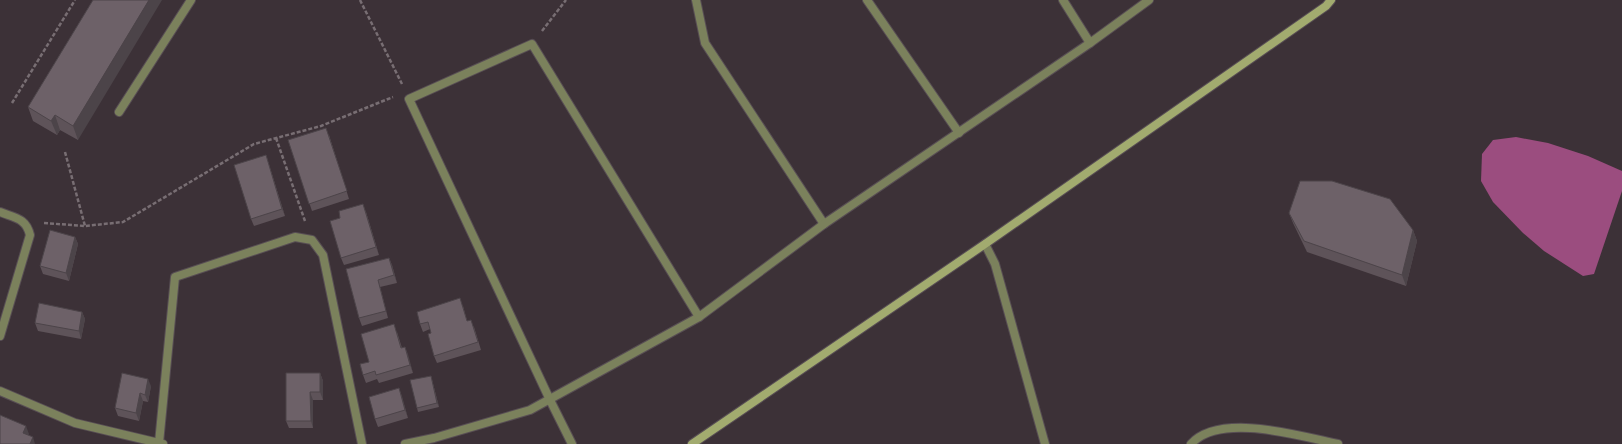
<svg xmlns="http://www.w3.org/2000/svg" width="1622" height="444" viewBox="0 0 1622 444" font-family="'Work Sans',sans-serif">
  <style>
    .water { fill: #9b4d7f }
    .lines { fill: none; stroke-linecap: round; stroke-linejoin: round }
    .lane-casing { stroke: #584e54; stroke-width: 10 }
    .street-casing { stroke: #584e54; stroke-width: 10 }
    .secondary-casing { stroke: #584e54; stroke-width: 10 }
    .path { stroke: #786e73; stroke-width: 2.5; stroke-dasharray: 4 2; stroke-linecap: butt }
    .lane { stroke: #7b815c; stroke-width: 8 }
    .street { stroke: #7b815c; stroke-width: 8 }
    .secondary { stroke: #a2ab6f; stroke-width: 8 }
    .wall { fill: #5e5359 }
    .shaded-wall { fill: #4c4449 }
    .building { fill: #6d6168; stroke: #4c4449 }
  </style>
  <rect width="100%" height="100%" fill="#3c3137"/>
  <polygon class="water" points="1516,137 1548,143 1588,156 1622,171 1622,191 1594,274 1583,276 1544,251 1523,233 1493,202 1481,181 1482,154 1493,140"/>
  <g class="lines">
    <defs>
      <g id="lane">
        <polyline points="119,112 191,0"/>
        <polyline points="985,244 995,264 1045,444"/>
        <path d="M1191,444C1220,412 1300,436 1338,444"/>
      </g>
      <g id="street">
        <polyline points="696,0 705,43 824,224"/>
        <polyline points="867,0 959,133"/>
        <polyline points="1063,0 1090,43"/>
        <path d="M0,212C15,218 26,218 30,235L0,336"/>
        <polyline points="0,391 75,423 163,444"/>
        <polyline points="159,443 175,277 295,237 312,240 323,255 362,444"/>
        <polyline points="405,444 434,438 530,410 699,317 824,224 1090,43 1149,0"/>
        <polyline points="572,444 550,400 409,99 532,44 699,317"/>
      </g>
      <polyline id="secondary" points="692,444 985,244 1326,6 1331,0"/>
    </defs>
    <use href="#lane" class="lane-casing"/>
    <use href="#street" class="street-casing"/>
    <use href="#secondary" class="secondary-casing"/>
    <g class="path">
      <polyline points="360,0 402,84"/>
      <polyline points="542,31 566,0"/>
      <polyline points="12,103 75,0"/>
      <polyline points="276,138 305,221"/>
      <polyline points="65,152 85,226"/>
      <polyline points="44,223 85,226 123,222 254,144 321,126 393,97"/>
    </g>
    <use href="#lane" class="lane"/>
    <use href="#street" class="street"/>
    <use href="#secondary" class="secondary"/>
  </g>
  <g class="wall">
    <polygon points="93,0 78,140 60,130 57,135 33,121 28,107"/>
    <polygon points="329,135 349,199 312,211 288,140"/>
    <polygon points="266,155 285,216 254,226 251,219"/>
    <polygon points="366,212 379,255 344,265 341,258"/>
    <polygon points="1289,213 1413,230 1417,241 1406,286 1307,252 1293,223"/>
    <polygon points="75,237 78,244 69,281 43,274 40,266"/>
    <polygon points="389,258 392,265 397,283 380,287 388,318 362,326 359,318 346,269"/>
    <polygon points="463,306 467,321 474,327 481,350 437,363 434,356 431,333 430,329 423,332 420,324"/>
    <polygon points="82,312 85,319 81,339 38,331 35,323"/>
    <polygon points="397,332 402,348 405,347 413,373 379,383 377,379 366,383 363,375 369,362"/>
    <polygon points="320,373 323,381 323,400 313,400 313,428 289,428 286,421"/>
    <polygon points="431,376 439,407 418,412 417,408"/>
    <polygon points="151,386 148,402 143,401 139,421 118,416 115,408"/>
    <polygon points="399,388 408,418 378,427 375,419"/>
  </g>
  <g class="shaded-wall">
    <polygon points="149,0 162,0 78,140 73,126"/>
    <polygon points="55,115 60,130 57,135 51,121"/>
    <polygon points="266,155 268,162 285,216 282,209"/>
    <polygon points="363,204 366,212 379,255 376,247"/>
    <polygon points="1413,230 1417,241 1406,286 1402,275"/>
    <polygon points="75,237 78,244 69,281 66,273"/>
    <polygon points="389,258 392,265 397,283 394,275"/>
    <polygon points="82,312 85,319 81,339 79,331"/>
    <polygon points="405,347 408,354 413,373 410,365"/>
    <polygon points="320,373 323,381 323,400 320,392"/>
    <polygon points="431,376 432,380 439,407 437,403"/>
    <polygon points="148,379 151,386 148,402 145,395"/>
    <polygon points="399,388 402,396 408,418 405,410"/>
    <polygon points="310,392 313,400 313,428 311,421"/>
    <polygon points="140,393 143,401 139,421 136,413"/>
    <polygon points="26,426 29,434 26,440 23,433"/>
    <polygon points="33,437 35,444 30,444"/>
  </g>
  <g class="building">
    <polygon points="93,0 149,0 73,126 55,115 51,121 28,107"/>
    <polygon points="326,128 347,191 309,204 288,140"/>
    <polygon points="266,155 282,209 251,219 234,165"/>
    <polygon points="1300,181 1332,181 1390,199 1413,230 1402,275 1304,241 1289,213"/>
    <polygon points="363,204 376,247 341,258 330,221 340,218 339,211"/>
    <polygon points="50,230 75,237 66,273 40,266"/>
    <polygon points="389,258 394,275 378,280 386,311 359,318 346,269"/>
    <polygon points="460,298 467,321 471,320 478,342 434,356 428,334 431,333 428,322 420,324 417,312"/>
    <polygon points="39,303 82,312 79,331 35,323"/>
    <polygon points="394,324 401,348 405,347 410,365 376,375 375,371 363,375 360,364 369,362 361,334"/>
    <polygon points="122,373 148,379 145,395 140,393 136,413 115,408"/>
    <polygon points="286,373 320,373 320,392 310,392 311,421 286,421"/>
    <polygon points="431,376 437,403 417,408 410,380"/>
    <polygon points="399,388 405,410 375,419 369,397"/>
    <polygon points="0,415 26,426 23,433 33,437 30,444 0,444"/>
  </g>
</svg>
